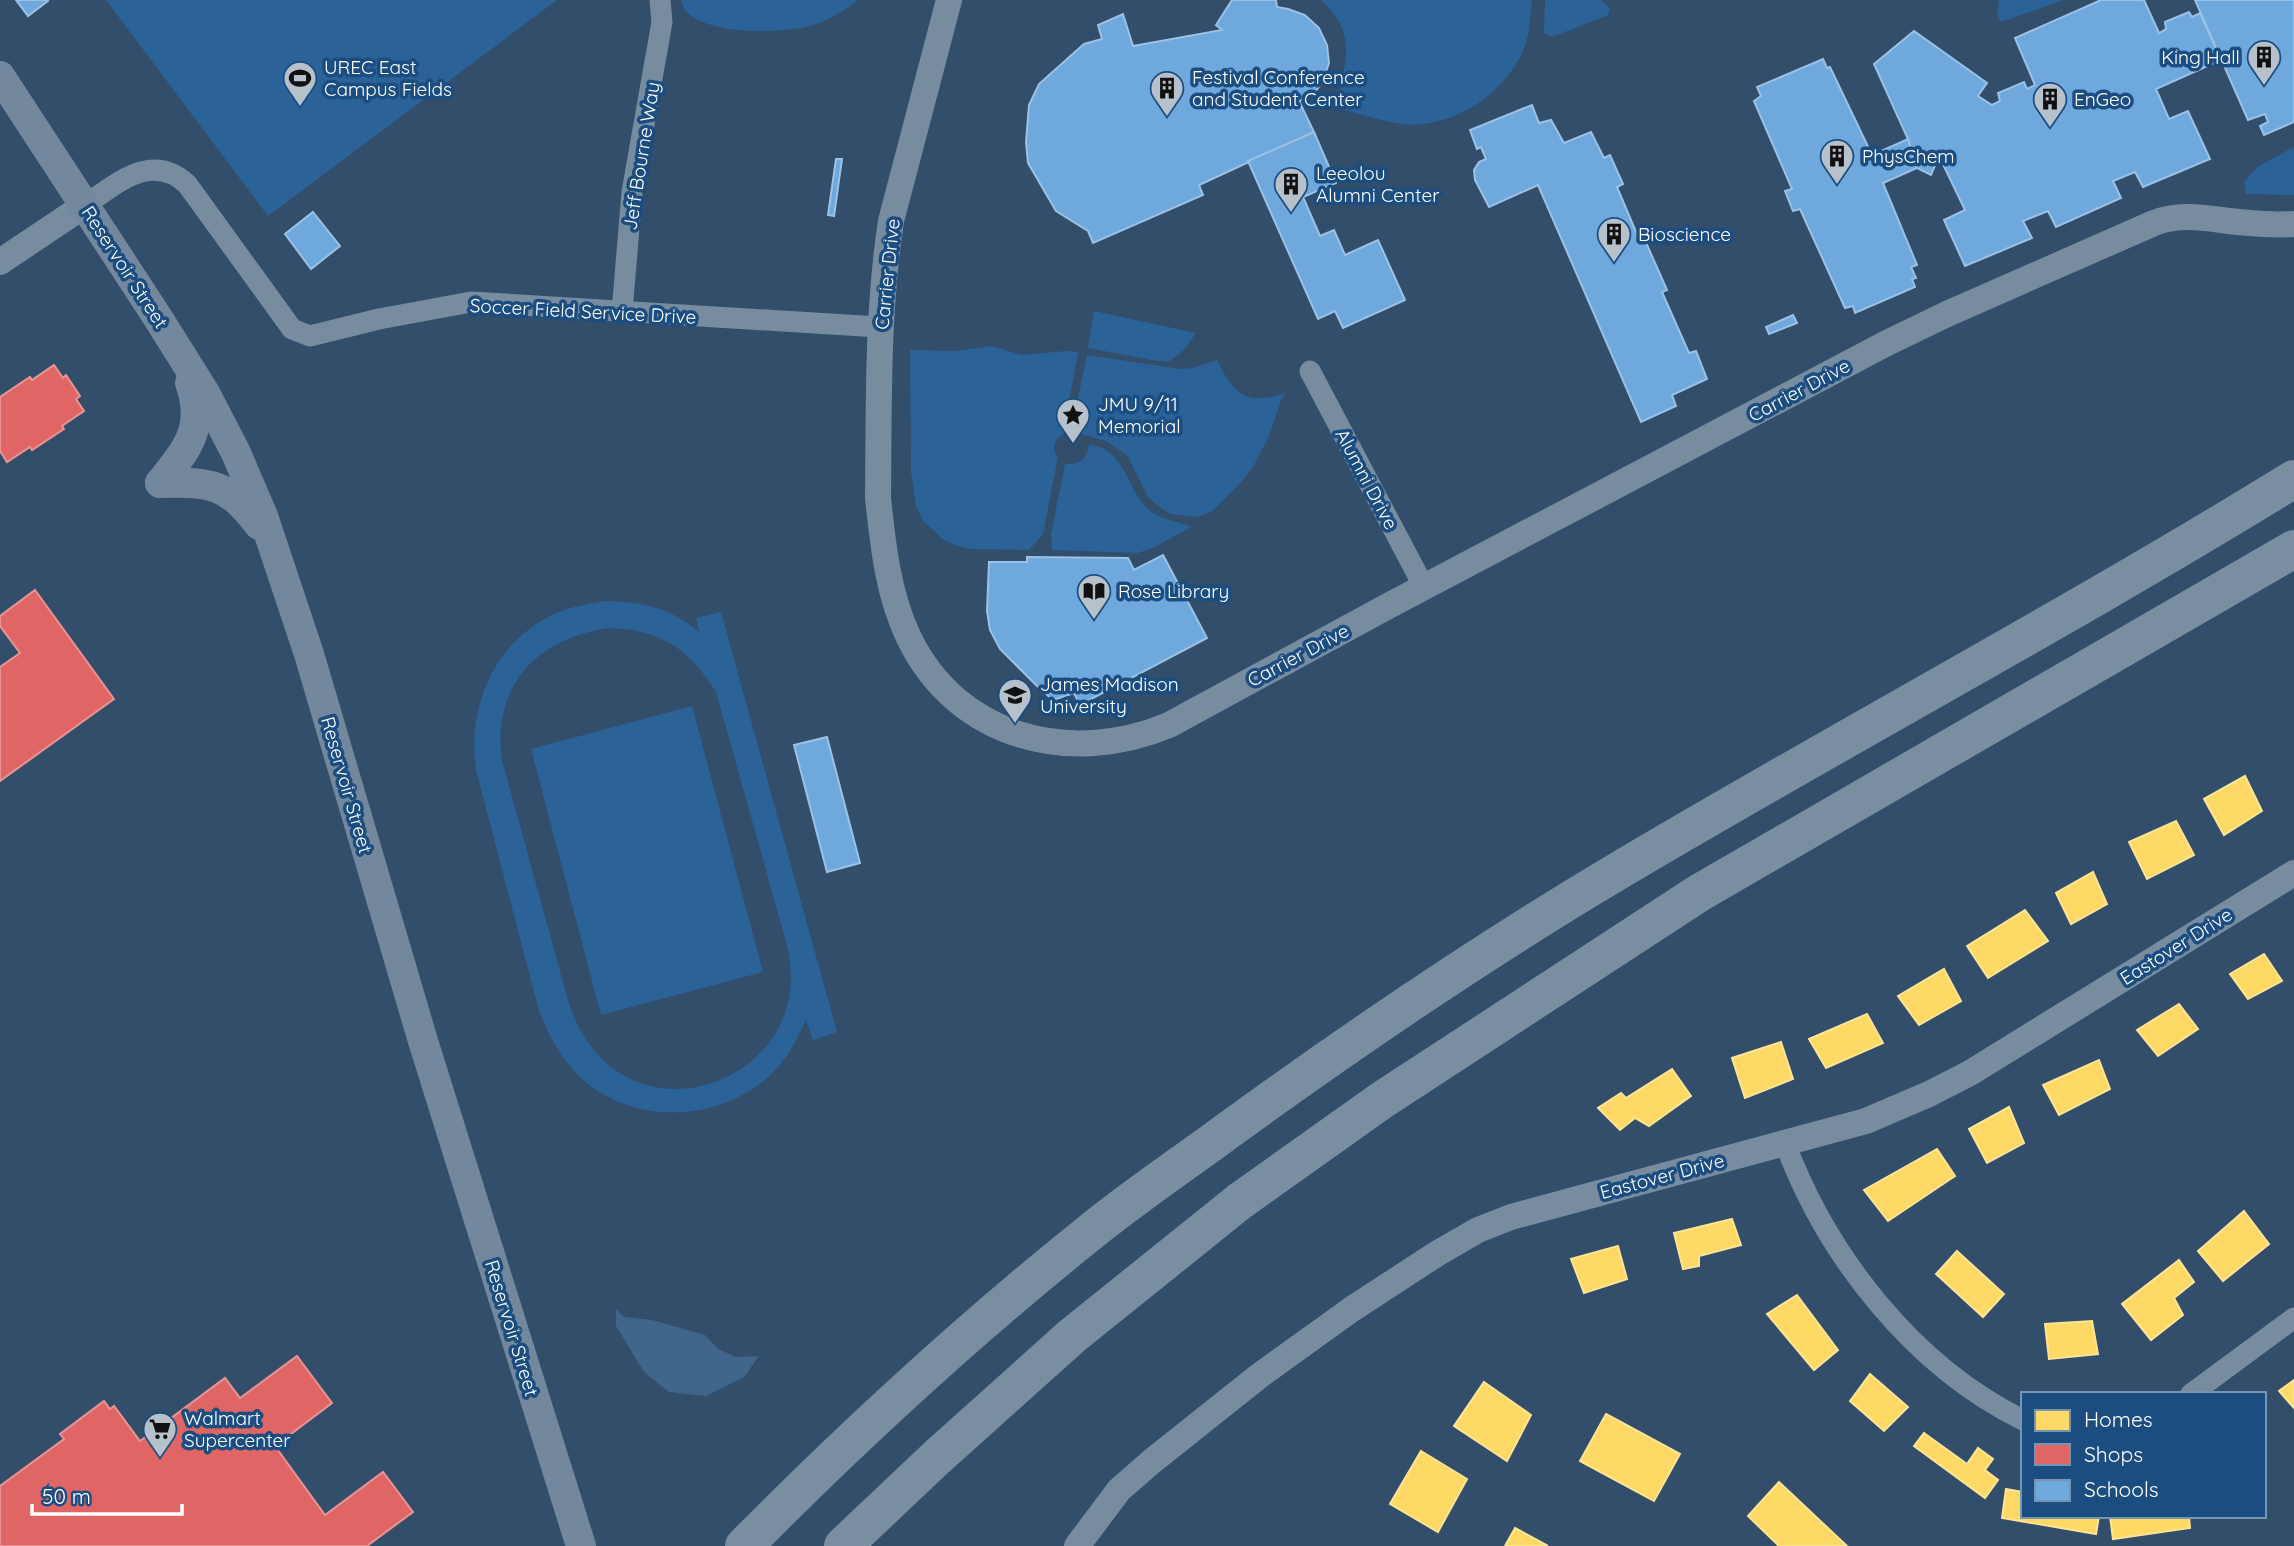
<svg xmlns="http://www.w3.org/2000/svg" width="2294" height="1546" viewBox="0 0 2294 1546" font-family="Quicksand,sans-serif">
  <style>
    .green { fill: #2b6297; fill-rule: evenodd }
    .water { fill: #41668b }
    .homes { fill: #ffd966; stroke: #ffe494; stroke-width: 2 }
    .shops { fill: #e06666; stroke: #e99494; stroke-width: 2 }
    .schools { fill: #6fa8dc; stroke: #9ac2e6; stroke-width: 2 }
    .lines { fill: none; stroke-linecap: round; stroke-linejoin: round }
    .minor { stroke: #788ca0; stroke-width: 21 }
    .tertiary { stroke: #788ca0; stroke-width: 26 }
    .secondary { stroke: #73889d; stroke-width: 30 }
    .motorway { stroke: #798ea0; stroke-width: 38 }
    .labels { text-anchor: middle; dominant-baseline: central; stroke-width: 7; stroke-linejoin: round; paint-order: stroke }
    .poi-label { font-size: 19px; fill: #fff; stroke: #1b4d81; text-anchor: start }
    .street-label { font-size: 19px; fill: #fff; stroke: #1b4d81 }
  </style>
  <rect width="100%" height="100%" fill="#324e6a"/>
  <g class="green">
    <polygon points="106,0 557,0 268,216"/>
    <path d="M681,0H858C848,9 823,23 810,26C782,34 687,37 681,0Z"/>
    <path d="M1321,0H1532C1530,17 1530,38 1522,53C1502,96 1451,129 1403,124C1384,122 1364,115 1345,110L1337,99C1348,59 1355,30 1321,0Z"/>
    <polygon points="1545,0 1601,0 1610,8 1608,15 1552,37 1544,33"/>
    <polygon points="1999,0 2064,0 2001,22 1997,15"/>
    <polygon points="2294,147 2294,195 2246,194 2244,182 2257,167"/>
    <polygon points="1094,311 1196,333 1184,350 1170,361 1157,361 1088,348"/>
    <path d="M992,346L1021,355L1066,351L1078,352L1063,434C1054,441 1051,448 1058,457L1043,534L1029,550L973,549L957,546L944,540L923,521L916,506L911,472L910,350L954,351Z"/>
    <path d="M1087,355L1180,369L1193,368L1217,360C1234,395 1246,406 1286,393L1281,400L1269,436L1253,467L1241,482L1213,511L1198,517L1170,514L1157,505L1148,497L1127,455L1106,441L1071,431Z"/>
    <path d="M1089,445C1124,447 1126,487 1146,507C1160,521 1176,520 1191,527L1155,547L1138,553L1052,550L1051,535L1065,464C1080,465 1087,459 1089,445Z"/>
    <path d="M605,601C643,602 669,607 699,632L696,618L721,612L837,1032L813,1040L806,1020C798,1036 791,1052 779,1066C730,1122 637,1129 581,1078C561,1059 549,1036 539,1011L476,770C467,707 493,644 552,615C569,607 587,604 605,601ZM609,628C660,630 689,648 716,692L788,949C790,963 792,977 790,992C780,1070 685,1116 618,1072C593,1055 579,1032 569,1004L502,760C492,685 537,638 609,628Z"/>
    <polygon points="692,706 763,972 601,1015 531,749"/>
  </g>
  <polygon class="water" points="616,1309 624,1317 652,1320 705,1335 718,1349 736,1357 759,1356 744,1377 706,1396 669,1392 644,1372 616,1326"/>
  <g class="homes">
    <polygon points="2245,776 2262,811 2224,835 2204,799"/>
    <polygon points="2176,821 2194,855 2147,879 2129,842"/>
    <polygon points="2093,872 2107,904 2071,924 2056,893"/>
    <polygon points="2025,910 2048,941 1988,978 1967,946"/>
    <polygon points="2264,954 2282,981 2248,999 2230,974"/>
    <polygon points="1944,969 1961,1001 1919,1025 1898,996"/>
    <polygon points="2179,1004 2198,1029 2158,1056 2137,1030"/>
    <polygon points="1867,1014 1883,1043 1826,1068 1809,1039"/>
    <polygon points="1781,1042 1793,1079 1745,1098 1732,1058"/>
    <polygon points="2099,1060 2110,1089 2059,1115 2043,1085"/>
    <polygon points="1672,1069 1691,1096 1649,1126 1635,1118 1620,1130 1598,1108 1621,1093 1626,1098"/>
    <polygon points="2009,1107 2024,1143 1987,1163 1969,1129"/>
    <polygon points="1937,1149 1955,1176 1888,1221 1864,1190"/>
    <polygon points="2244,1211 2269,1244 2223,1281 2198,1251"/>
    <polygon points="1732,1219 1741,1245 1699,1256 1699,1266 1683,1269 1674,1233"/>
    <polygon points="1618,1246 1627,1279 1584,1293 1571,1259"/>
    <polygon points="1957,1251 2004,1294 1983,1317 1936,1274"/>
    <polygon points="2179,1260 2194,1282 2174,1298 2183,1315 2151,1340 2122,1304"/>
    <polygon points="1797,1295 1838,1350 1814,1370 1767,1314"/>
    <polygon points="2092,1321 2098,1354 2049,1359 2045,1324"/>
    <polygon points="1870,1374 1908,1407 1884,1431 1850,1401"/>
    <polygon points="2294,1380 2294,1408 2279,1391"/>
    <polygon points="1484,1382 1531,1415 1507,1461 1454,1426"/>
    <polygon points="1606,1414 1680,1454 1654,1501 1580,1461"/>
    <polygon points="1924,1433 1967,1464 1978,1448 1993,1459 1985,1470 1998,1480 1985,1498 1914,1446"/>
    <polygon points="1421,1451 1467,1479 1438,1532 1390,1504"/>
    <polygon points="1779,1482 1847,1546 1779,1546 1748,1516"/>
    <polygon points="2006,1489 2023,1492 2023,1516 2099,1516 2096,1534 2002,1518"/>
    <polygon points="2110,1516 2189,1516 2190,1528 2113,1539"/>
    <polygon points="1515,1528 1548,1546 1505,1546"/>
  </g>
  <g class="shops">
    <polygon points="54,365 63,378 66,375 80,396 76,399 84,411 62,426 64,429 32,450 30,447 7,462 0,451 0,397 30,377 32,380"/>
    <polygon points="35,590 114,699 0,781 0,667 20,653 0,626 0,616"/>
    <polygon points="1146,591 1156,611 1126,626 1116,607"/>
    <polygon points="297,1356 332,1403 275,1446 325,1515 383,1472 413,1512 367,1546 0,1546 0,1486 64,1439 60,1434 104,1401 110,1409 114,1406 140,1441 225,1378 240,1398"/>
  </g>
  <g class="schools">
    <polygon points="16,0 47,0 48,1 28,16"/>
    <polygon points="1232,0 1276,0 1277,7 1288,9 1305,15 1319,28 1327,45 1329,63 1323,81 1313,95 1299,101 1314,132 1199,185 1203,195 1093,243 1088,231 1056,211 1028,163 1026,142 1029,105 1039,84 1084,44 1102,39 1098,25 1123,14 1133,46 1222,30 1216,25"/>
    <polygon points="2101,0 2144,0 2159,33 2166,29 2165,22 2189,12 2192,17 2200,13 2221,60 2156,89 2169,119 2188,111 2210,159 2143,187 2135,172 2113,181 2121,198 2056,227 2048,211 2023,221 2032,238 1965,266 1944,220 1965,210 1939,156 1931,175 1917,168 1908,139 1874,64 1914,31 1987,83 1978,96 1992,105 2000,101 1998,93 2024,82 2027,89 2035,85 2015,38"/>
    <polygon points="2195,0 2294,0 2294,122 2264,135 2260,126 2268,122 2265,114 2248,120"/>
    <polygon points="1823,59 1827,68 1830,67 1872,155 1908,139 1917,168 1883,183 1917,265 1911,267 1916,278 1912,279 1915,287 1855,313 1853,306 1845,308 1800,209 1793,211 1785,191 1792,189 1754,101 1761,96 1757,87"/>
    <polygon points="1532,105 1539,123 1551,120 1564,143 1591,132 1604,158 1610,155 1623,184 1617,187 1639,239 1644,238 1667,290 1662,292 1689,353 1696,351 1707,379 1672,395 1676,406 1641,422 1538,185 1489,207 1475,180 1474,170 1479,162 1486,159 1481,147 1477,149 1470,130"/>
    <polygon points="1314,132 1336,183 1303,197 1320,236 1334,230 1345,255 1378,240 1405,300 1343,328 1335,311 1318,319 1248,161"/>
    <polygon points="836,159 842,159 834,216 828,215"/>
    <polygon points="313,212 340,246 311,269 285,234"/>
    <polygon points="1793,315 1797,323 1769,334 1766,327"/>
    <polygon points="1163,555 1207,638 1080,705 1074,693 1053,700 1036,685 1000,649 990,630 987,611 989,562 1027,562 1027,557 1128,558 1134,570"/>
    <polygon points="827,737 860,863 827,872 794,745"/>
  </g>
  <g class="lines">
    <g class="minor">
      <path d="M85,205C117,184 151,151 187,184L292,329L310,336L379,319L471,302L879,327"/>
      <polyline points="622,312 632,192 662,22 660,0"/>
      <polyline points="1310,371 1424,587"/>
      <path d="M1785,1143C1827,1256 1913,1366 2023,1420"/>
      <polyline points="2191,1394 2294,1318"/>
    </g>
    <g class="tertiary">
      <path d="M949,0L891,221C877,313 879,405 878,498C883,545 888,595 909,638C958,739 1071,766 1169,725L1390,605L1887,343L1947,314L2154,223C2182,212 2209,219 2238,222C2256,224 2275,225 2294,224"/>
      <polyline points="0,262 85,205"/>
      <polyline points="1077,1546 1119,1490 1151,1462 1259,1376 1352,1309 1438,1253 1478,1230 1511,1217 1866,1121 1929,1094 1970,1073 2294,873"/>
    </g>
    <g class="secondary">
      <polyline points="0,76 158,318 205,393 236,453 263,516 309,654 423,1041 581,1546"/>
      <path d="M160,483C187,449 206,428 190,383"/>
      <path d="M160,483C212,482 227,483 259,525"/>
    </g>
    <g class="motorway">
      <path d="M744,1546C853,1436 967,1331 1088,1234C1132,1198 1180,1166 1226,1132C1351,1041 1479,954 1613,874C1838,740 2070,617 2294,479"/>
      <polyline points="843,1546 936,1458 1072,1336 1240,1201 1382,1100 1699,893 2294,549"/>
    </g>
  </g>
  <defs>
    <symbol id="building-pin" viewBox="-11 -11 22 30"><path d="M0 17L-7.5 6A9.5 9.5 0 1 1 7.5 6Z" fill="#b7c1cb" stroke="#1b4d81"/><path d="M-4-6H4V6H1V3H-1V6H-4ZM-2.5-4.3h1.7v1.8h-1.7ZM.8-4.3h1.7v1.8H.8ZM-2.5-1h1.7V.8h-1.7ZM.8-1h1.7V.8H.8Z" fill="#111"/></symbol>
    <symbol id="stadium-pin" viewBox="-11 -11 22 30"><path d="M0 17L-7.5 6A9.5 9.5 0 1 1 7.5 6Z" fill="#b7c1cb" stroke="#1b4d81"/><path d="M0-5a6.5 5 0 1 0 0 10a6.5 5 0 1 0 0-10ZM-3.5-1.8h7v3.6h-7Z" fill="#111"/></symbol>
    <symbol id="sight-pin" viewBox="-11 -11 22 30"><path d="M0 17L-7.5 6A9.5 9.5 0 1 1 7.5 6Z" fill="#b7c1cb" stroke="#1b4d81"/><path d="M0-6L1.8-2.2L6-1.7L2.9 1.2L3.7 5.4L0 3.3L-3.7 5.4L-2.9 1.2L-6-1.7L-1.8-2.2Z" fill="#111"/></symbol>
    <symbol id="library-pin" viewBox="-11 -11 22 30"><path d="M0 17L-7.5 6A9.5 9.5 0 1 1 7.5 6Z" fill="#b7c1cb" stroke="#1b4d81"/><path d="M-6-4Q-3-5.5-.7-3.5V5Q-3 3-6 4ZM6-4Q3-5.5 .7-3.5V5Q3 3 6 4Z" fill="#111"/></symbol>
    <symbol id="university-pin" viewBox="-11 -11 22 30"><path d="M0 17L-7.5 6A9.5 9.5 0 1 1 7.5 6Z" fill="#b7c1cb" stroke="#1b4d81"/><path d="M0-5L7-2L0 1L-7-2ZM-4 1L0 2.5L4 1V4Q0 6-4 4Z" fill="#111"/></symbol>
    <symbol id="supermarket-pin" viewBox="-11 -11 22 30"><path d="M0 17L-7.5 6A9.5 9.5 0 1 1 7.5 6Z" fill="#b7c1cb" stroke="#1b4d81"/><path d="M-6-5.5h2.5l.6 2H6L4.5 2H-2.5L-4.4-4H-6ZM-1.5 3.2a1.3 1.3 0 1 0 .1 0ZM3 3.2a1.3 1.3 0 1 0 .1 0Z" fill="#111"/></symbol>
  </defs>
  <g fill-rule="evenodd">
    <use href="#building-pin" x="2245" y="38" width="38" height="52"/>
    <use href="#stadium-pin" x="281" y="59" width="38" height="52"/>
    <use href="#building-pin" x="1148" y="69" width="38" height="52"/>
    <use href="#building-pin" x="2031" y="80" width="38" height="52"/>
    <use href="#building-pin" x="1818" y="137" width="38" height="52"/>
    <use href="#building-pin" x="1272" y="165" width="38" height="52"/>
    <use href="#building-pin" x="1595" y="215" width="38" height="52"/>
    <use href="#sight-pin" x="1054" y="396" width="38" height="52"/>
    <use href="#library-pin" x="1075" y="572" width="38" height="52"/>
    <use href="#university-pin" x="996" y="676" width="38" height="52"/>
    <use href="#supermarket-pin" x="141" y="1410" width="38" height="52"/>
  </g>
  <g class="labels">
    <g class="poi-label">
      <text x="2240" y="57" text-anchor="end">King Hall</text>
      <text x="324" y="67">UREC East<tspan x="324" dy="22">Campus Fields</tspan></text>
      <text x="1192" y="77">Festival Conference<tspan x="1192" dy="22">and Student Center</tspan></text>
      <text x="2074" y="99">EnGeo</text>
      <text x="1862" y="156">PhysChem</text>
      <text x="1316" y="173">Leeolou<tspan x="1316" dy="22">Alumni Center</tspan></text>
      <text x="1638" y="234">Bioscience</text>
      <text x="1098" y="404">JMU 9/11<tspan x="1098" dy="22">Memorial</tspan></text>
      <text x="1118" y="591">Rose Library</text>
      <text x="1040" y="684">James Madison<tspan x="1040" dy="22">University</tspan></text>
      <text x="184" y="1418">Walmart<tspan x="184" dy="22">Supercenter</tspan></text>
    </g>
    <g class="street-label">
      <text transform="translate(641 156) rotate(-81)">Jeff Bourne Way</text>
      <text transform="translate(125 267) rotate(57)">Reservoir Street</text>
      <text transform="translate(887 274) rotate(-84)">Carrier Drive</text>
      <text transform="translate(583 311) rotate(3)">Soccer Field Service Drive</text>
      <text transform="translate(1799 390) rotate(-28)">Carrier Drive</text>
      <text transform="translate(1367 479) rotate(62)">Alumni Drive</text>
      <text transform="translate(1298 655) rotate(-28)">Carrier Drive</text>
      <text transform="translate(347 785) rotate(74)">Reservoir Street</text>
      <text transform="translate(2176 946) rotate(-32)">Eastover Drive</text>
      <text transform="translate(1662 1176) rotate(-15)">Eastover Drive</text>
      <text transform="translate(512 1328) rotate(73)">Reservoir Street</text>
    </g>
  </g>
  <rect x="2021" y="1392" width="245" height="126" fill="#1b4d81" stroke="#7694b3" stroke-width="2"/>
  <rect x="2035" y="1410" width="35" height="21" fill="#ffd966" stroke="#7694b3" stroke-width="2"/>
  <text x="2084" y="1427" font-size="21" fill="#ffffff">Homes</text>
  <rect x="2035" y="1444" width="35" height="21" fill="#e06666" stroke="#7694b3" stroke-width="2"/>
  <text x="2084" y="1462" font-size="21" fill="#ffffff">Shops</text>
  <rect x="2035" y="1480" width="35" height="21" fill="#6fa8dc" stroke="#7694b3" stroke-width="2"/>
  <text x="2084" y="1497" font-size="21" fill="#ffffff">Schools</text>
  <path d="M32 1504v10h150v-10" fill="none" stroke="#ffffff" stroke-width="3.5"/>
  <text x="42" y="1504" font-size="21" fill="#ffffff" stroke="#1b4d81" stroke-width="5" paint-order="stroke">50 m</text>
</svg>
